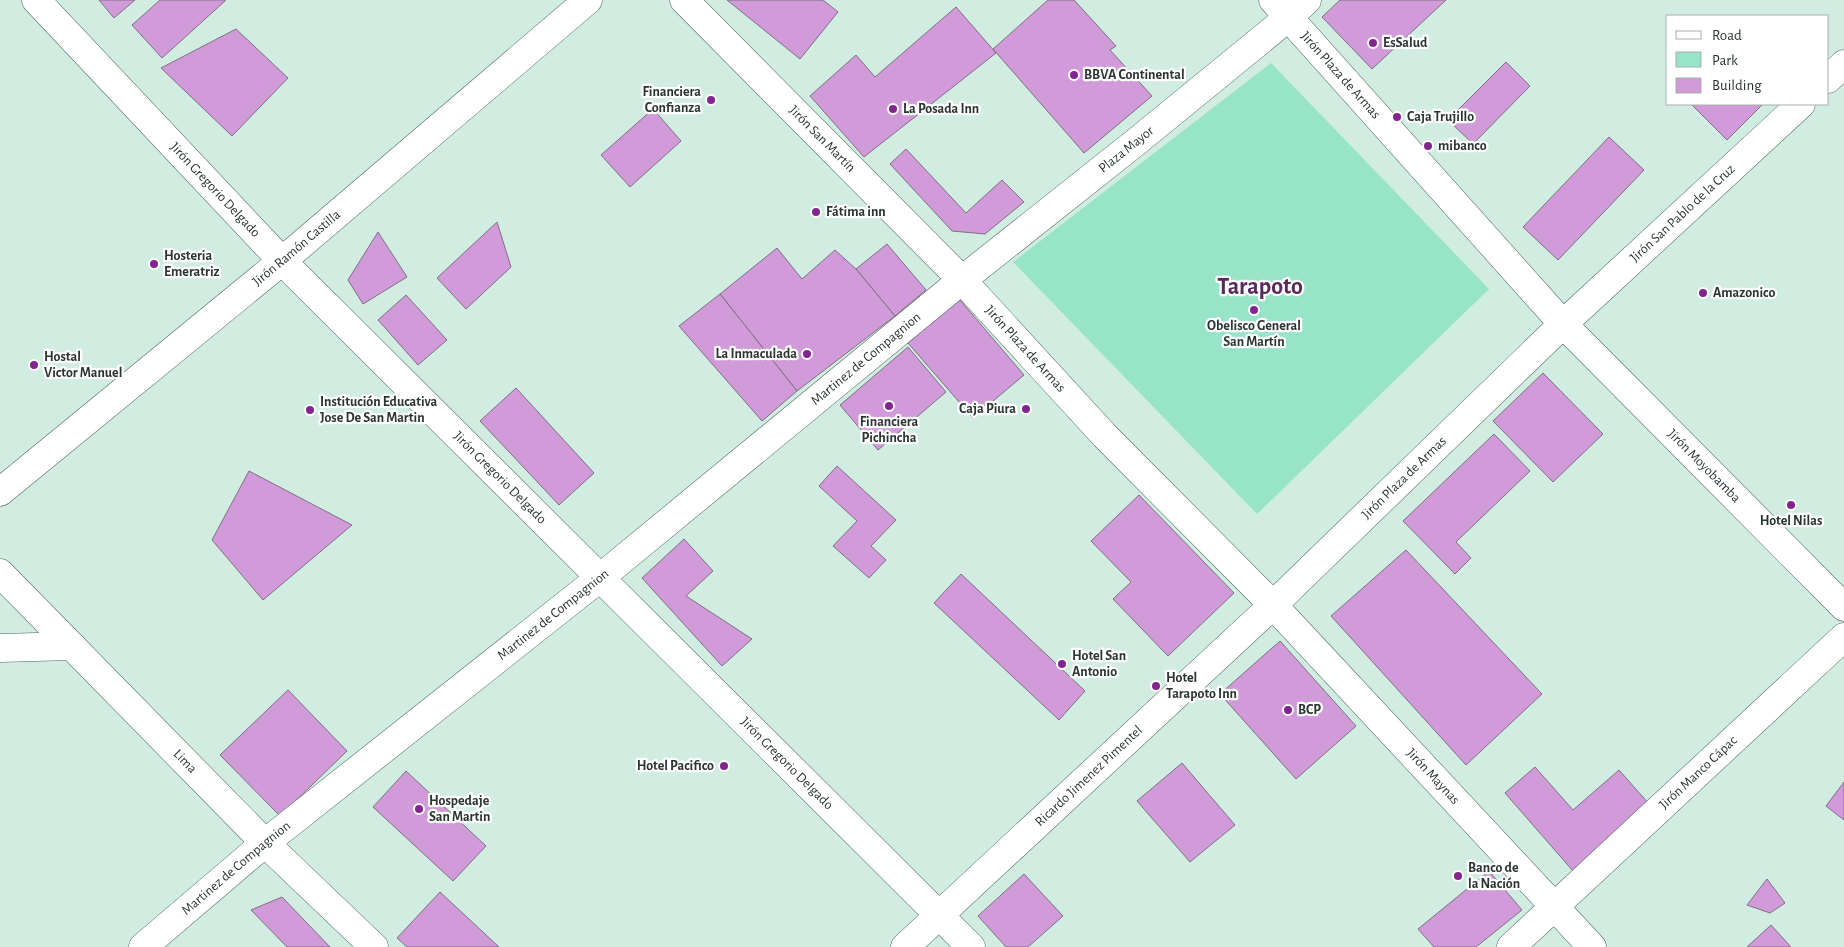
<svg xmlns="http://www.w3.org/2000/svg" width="1844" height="947" viewBox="0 0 1844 947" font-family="'Alegreya Sans',sans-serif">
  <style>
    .green { fill: #97e4c8 }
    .building { fill: #d19ad9; stroke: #7f7081 }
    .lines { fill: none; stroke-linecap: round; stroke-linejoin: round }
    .minor-casing { stroke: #4d655c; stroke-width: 29 }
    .minor { stroke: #fff; stroke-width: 28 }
    .poi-dot { fill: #822590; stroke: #fff; stroke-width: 2 }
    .labels { text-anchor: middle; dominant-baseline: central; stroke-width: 4.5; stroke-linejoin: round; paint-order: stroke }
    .poi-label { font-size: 14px; font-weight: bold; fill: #2a3531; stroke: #fff; text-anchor: start }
    .street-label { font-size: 14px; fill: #2a3531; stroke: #fff }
    .town-label { font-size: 24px; font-weight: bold; fill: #572a5e; stroke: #fff }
  </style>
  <rect width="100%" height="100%" fill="#d1ede2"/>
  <polygon class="green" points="1271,63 1489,289 1257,514 1013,262"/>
  <g class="building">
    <polygon points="99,0 135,0 114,18"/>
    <polygon points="160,0 225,0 225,1 162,58 132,25"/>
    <polygon points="727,0 823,0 838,12 800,59"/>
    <polygon points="1048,0 1074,0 1116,46 1110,50 1152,96 1084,153 993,49"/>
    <polygon points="1340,0 1446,0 1372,69 1322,17"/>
    <polygon points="956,7 996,53 864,157 810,96 856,55 875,77"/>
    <polygon points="236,29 288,78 232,136 161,68"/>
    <polygon points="1506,62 1530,86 1473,144 1448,120"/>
    <polygon points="1691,104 1763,104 1727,140"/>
    <polygon points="653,109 681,141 630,187 601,155"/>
    <polygon points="1609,137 1644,170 1558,260 1523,227"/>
    <polygon points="906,149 966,213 1002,180 1024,202 985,234 952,231 890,164"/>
    <polygon points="497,222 511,267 466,309 437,278"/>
    <polygon points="378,232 407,277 363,304 348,280"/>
    <polygon points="887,244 926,290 895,316 856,269"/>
    <polygon points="777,248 802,279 835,250 856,269 895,316 797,391 720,294"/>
    <polygon points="720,294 797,391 762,421 679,326"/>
    <polygon points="406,295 447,340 418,365 378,320"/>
    <polygon points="959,299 1024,375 973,418 908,343"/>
    <polygon points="908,347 946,392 878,450 840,405"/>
    <polygon points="1543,373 1603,434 1553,482 1493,421"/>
    <polygon points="516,388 594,473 559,505 480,421"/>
    <polygon points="1494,434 1530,471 1456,542 1471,558 1455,574 1403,521"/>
    <polygon points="837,466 896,520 871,546 886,560 869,578 833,546 857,521 819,486"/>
    <polygon points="249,471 352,525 263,600 212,540"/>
    <polygon points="1139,495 1234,593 1168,656 1113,599 1131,582 1091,541"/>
    <polygon points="684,539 713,571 686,596 752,639 722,666 642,578"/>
    <polygon points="1406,550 1542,694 1466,765 1331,616"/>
    <polygon points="961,574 1085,691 1059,720 934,603"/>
    <polygon points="1280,641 1356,726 1296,779 1220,694"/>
    <polygon points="288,690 347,751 280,816 220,755"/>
    <polygon points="1182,763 1235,825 1190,862 1137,801"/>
    <polygon points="1535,767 1573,810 1619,770 1649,804 1573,871 1505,793"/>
    <polygon points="406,771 486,846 453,881 373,807"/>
    <polygon points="1844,782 1844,820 1826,806"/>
    <polygon points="1489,871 1522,910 1476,947 1434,947 1418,929"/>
    <polygon points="1024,874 1063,916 1028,947 1006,947 978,916"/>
    <polygon points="1767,879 1785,903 1770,913 1747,905"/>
    <polygon points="440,892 499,947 407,947 397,938"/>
    <polygon points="282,897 330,947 287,947 251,910"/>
    <polygon points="1771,925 1791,947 1747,947"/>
  </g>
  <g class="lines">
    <defs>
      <g id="minor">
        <path id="s1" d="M36,0L282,261L971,947"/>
        <path id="s2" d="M684,0L962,280L1105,436L1273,605L1592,947"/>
        <path id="s3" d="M1273,0L1563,324L1844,607"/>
        <polyline points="1828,79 1844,64"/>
        <path id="s4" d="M0,492L282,261L588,0"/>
        <path id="s5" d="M0,573L265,843L374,947"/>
        <polyline points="0,648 72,646"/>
        <path id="s6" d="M143,947L265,843L601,577L962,280L1136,142L1289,17L1307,0"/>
        <path id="s7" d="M905,947L1273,605L1563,324L1801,104"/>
        <path id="s8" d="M1511,947L1844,637"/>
      </g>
    </defs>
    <use href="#minor" class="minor-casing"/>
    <use href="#minor" class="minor"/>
  </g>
  <g class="poi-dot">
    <circle cx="1373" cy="43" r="5"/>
    <circle cx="1074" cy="75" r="5"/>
    <circle cx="711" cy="100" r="5"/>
    <circle cx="893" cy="109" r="5"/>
    <circle cx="1397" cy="117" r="5"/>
    <circle cx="1428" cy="146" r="5"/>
    <circle cx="816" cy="212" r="5"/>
    <circle cx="154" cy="264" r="5"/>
    <circle cx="1703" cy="293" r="5"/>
    <circle cx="1254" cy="310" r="5"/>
    <circle cx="807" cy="354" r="5"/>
    <circle cx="34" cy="365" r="5"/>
    <circle cx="889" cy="406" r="5"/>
    <circle cx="1026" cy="409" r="5"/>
    <circle cx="310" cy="410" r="5"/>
    <circle cx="1791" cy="505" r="5"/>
    <circle cx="1062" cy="664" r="5"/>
    <circle cx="1156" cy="686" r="5"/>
    <circle cx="1288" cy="710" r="5"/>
    <circle cx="724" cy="766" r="5"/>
    <circle cx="419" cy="809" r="5"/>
    <circle cx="1458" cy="876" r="5"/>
  </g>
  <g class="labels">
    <g class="poi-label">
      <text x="1383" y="43">EsSalud</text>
      <text x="1084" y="75">BBVA Continental</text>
      <text x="701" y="92" text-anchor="end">Financiera<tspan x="701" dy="16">Confianza</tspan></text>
      <text x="903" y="109">La Posada Inn</text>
      <text x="1407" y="117">Caja Trujillo</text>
      <text x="1438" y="146">mibanco</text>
      <text x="826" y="212">Fátima inn</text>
      <text x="164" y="256">Hosteria<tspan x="164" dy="16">Emeratriz</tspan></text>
      <text x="1713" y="293">Amazonico</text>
      <text x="1254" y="326" text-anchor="middle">Obelisco General<tspan x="1254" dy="16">San Martín</tspan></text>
      <text x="797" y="354" text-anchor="end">La Inmaculada</text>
      <text x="44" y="357">Hostal<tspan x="44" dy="16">Victor Manuel</tspan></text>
      <text x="320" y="402">Institución Educativa<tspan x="320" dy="16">Jose De San Martin</tspan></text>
      <text x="1016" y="409" text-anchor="end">Caja Piura</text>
      <text x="889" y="422" text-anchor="middle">Financiera<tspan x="889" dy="16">Pichincha</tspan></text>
      <text x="1791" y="521" text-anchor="middle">Hotel Nilas</text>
      <text x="1072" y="656">Hotel San<tspan x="1072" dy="16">Antonio</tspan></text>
      <text x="1166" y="678">Hotel<tspan x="1166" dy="16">Tarapoto Inn</tspan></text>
      <text x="1298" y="710">BCP</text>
      <text x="714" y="766" text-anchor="end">Hotel Pacifico</text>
      <text x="429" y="801">Hospedaje<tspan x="429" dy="16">San Martin</tspan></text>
      <text x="1468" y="868">Banco de<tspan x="1468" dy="16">la Nación</tspan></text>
    </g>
    <g class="street-label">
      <text stroke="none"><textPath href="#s3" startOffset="101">Jirón Plaza de Armas</textPath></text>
      <text stroke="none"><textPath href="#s2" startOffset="196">Jirón San Martín</textPath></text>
      <text stroke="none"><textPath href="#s6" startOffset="1266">Plaza Mayor</textPath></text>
      <text stroke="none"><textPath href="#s1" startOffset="261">Jirón Gregorio Delgado</textPath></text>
      <text stroke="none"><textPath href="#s7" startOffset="1069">Jirón San Pablo de la Cruz</textPath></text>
      <text stroke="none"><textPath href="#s4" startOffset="384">Jirón Ramón Castilla</textPath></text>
      <text stroke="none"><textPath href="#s2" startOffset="488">Jirón Plaza de Armas</textPath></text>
      <text stroke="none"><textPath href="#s6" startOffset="932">Martinez de Compagnion</textPath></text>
      <text stroke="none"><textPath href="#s3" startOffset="635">Jirón Moyobamba</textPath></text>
      <text stroke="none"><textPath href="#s1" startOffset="666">Jirón Gregorio Delgado</textPath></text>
      <text stroke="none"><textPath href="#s7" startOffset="685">Jirón Plaza de Armas</textPath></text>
      <text stroke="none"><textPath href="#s6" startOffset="528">Martinez de Compagnion</textPath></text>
      <text stroke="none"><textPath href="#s5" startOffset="264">Lima</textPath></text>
      <text stroke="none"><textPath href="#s1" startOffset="1071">Jirón Gregorio Delgado</textPath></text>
      <text stroke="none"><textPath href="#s8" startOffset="256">Jirón Manco Cápac</textPath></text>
      <text stroke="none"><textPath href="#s7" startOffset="251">Ricardo Jimenez Pimentel</textPath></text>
      <text stroke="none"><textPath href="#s2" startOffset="1079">Jirón Maynas</textPath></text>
      <text stroke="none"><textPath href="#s6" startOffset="122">Martinez de Compagnion</textPath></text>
    </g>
    <g class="town-label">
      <text x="1260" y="287">Tarapoto</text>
    </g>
  </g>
  <rect x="1666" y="15" width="162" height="90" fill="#ffffff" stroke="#aaaead"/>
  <rect x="1676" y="31" width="25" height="8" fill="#ffffff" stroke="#aaaead"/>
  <text x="1712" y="40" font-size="15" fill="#2a3531">Road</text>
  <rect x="1676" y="52" width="25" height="15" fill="#97e4c8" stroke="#aaaead"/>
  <text x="1712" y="65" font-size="15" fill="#2a3531">Park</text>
  <rect x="1676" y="78" width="25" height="15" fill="#d19ad9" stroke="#aaaead"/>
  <text x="1712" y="90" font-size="15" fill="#2a3531">Building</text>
</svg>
